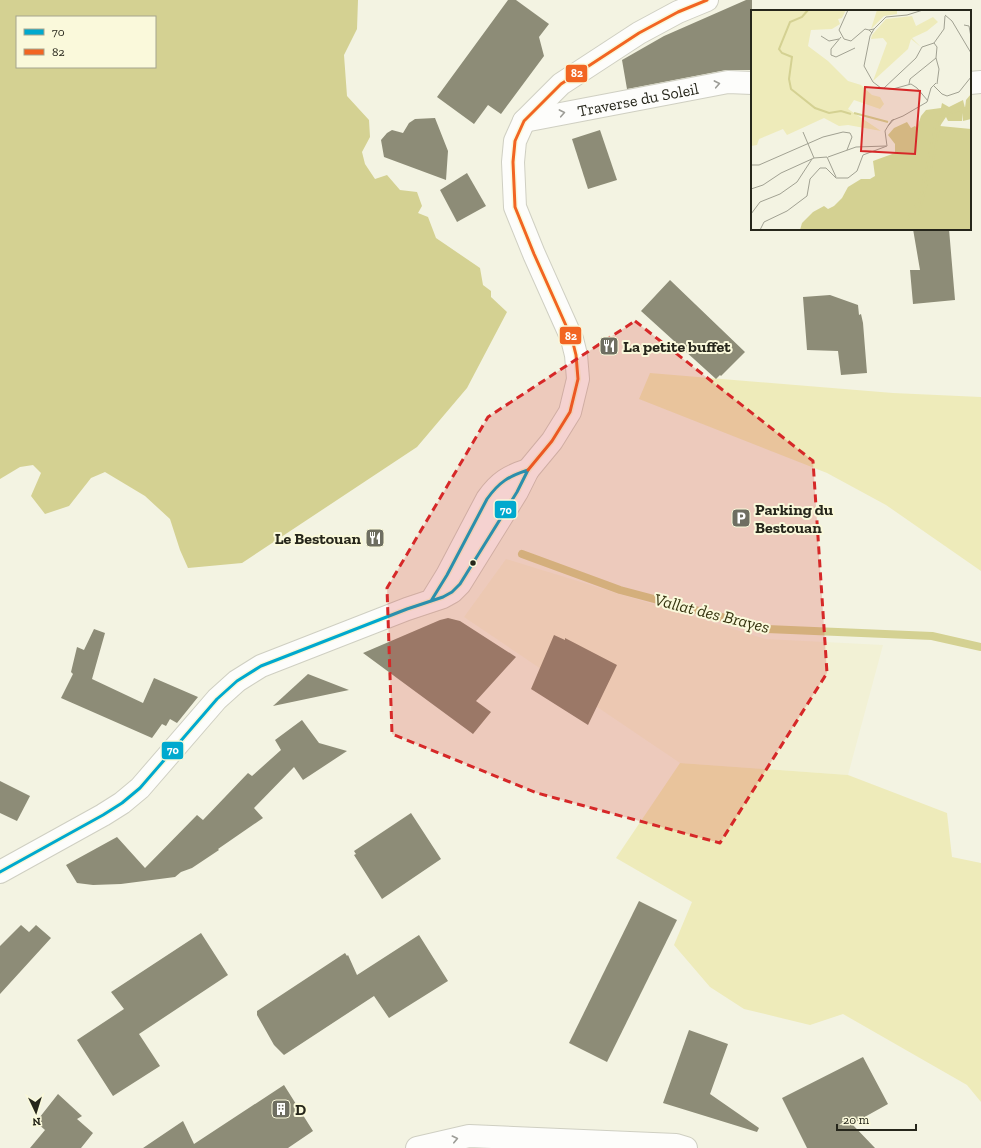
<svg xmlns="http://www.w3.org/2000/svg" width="981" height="1148" viewBox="0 0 981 1148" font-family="'Zilla Slab',serif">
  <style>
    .built { fill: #f2f1d5 }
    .green { fill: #eeebba }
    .water { fill: #d4d192; fill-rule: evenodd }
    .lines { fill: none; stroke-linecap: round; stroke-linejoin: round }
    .stream { stroke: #d4d192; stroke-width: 8 }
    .building { fill: #8d8c77 }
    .minor-casing { stroke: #cfcfc2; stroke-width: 24 }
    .minor { stroke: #fdfdfb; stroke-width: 22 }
    .bus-1-casing { stroke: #faf9db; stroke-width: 6 }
    .bus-2-casing { stroke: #faf9db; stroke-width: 6 }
    .bus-1 { stroke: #00a9ce; stroke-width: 3 }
    .bus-2 { stroke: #f26522; stroke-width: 3 }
    .oneway { stroke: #9c9c96 }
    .marked { fill: #d62828; fill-opacity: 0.2; stroke: #d62828; stroke-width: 3; stroke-dasharray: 8 5; stroke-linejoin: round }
    .bus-dot { fill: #26261b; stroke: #faf9db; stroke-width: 1.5 }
    .labels { text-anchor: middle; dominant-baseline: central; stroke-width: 4; stroke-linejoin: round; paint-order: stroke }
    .street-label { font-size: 16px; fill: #26261b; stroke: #faf9db }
    .poi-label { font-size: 16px; font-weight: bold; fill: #26261b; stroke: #faf9db; text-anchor: start }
    .water-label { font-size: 17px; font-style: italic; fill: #35330e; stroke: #faf9db }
    .inset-river { fill: none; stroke: #d4d192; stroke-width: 2 }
    .inset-road { fill: none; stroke: #a1a192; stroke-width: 1 }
    .view { fill: #d62828; fill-opacity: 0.15; stroke: #d62828; stroke-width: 2 }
    .inset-edge { fill: none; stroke: #26261b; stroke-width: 2 }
    .line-badge { stroke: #faf9db; stroke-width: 1.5 }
    .badge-label { font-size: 11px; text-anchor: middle; font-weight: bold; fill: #fff }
  </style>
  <rect width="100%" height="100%" fill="#f3f3e2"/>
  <polygon class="built" points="506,559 766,639 883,645 848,775 680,763 464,617"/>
  <g class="green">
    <polygon points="650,373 893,393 981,397 981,571 886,505 827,473 639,399"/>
    <polygon points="680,763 848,775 947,813 952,857 981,863 981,1102 967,1085 843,1014 810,1025 744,1009 710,987 674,945 692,902 616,858"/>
  </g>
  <path class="water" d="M0,0H358L357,29L344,55L347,96L369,120L370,137L362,152L365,164L375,179L387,175L400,190L417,192L422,206L418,213L428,217L436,238L480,268L483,285L491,291V297L507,312L467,388L417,447L242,563L188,568L180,550L170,519L145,496L105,472L91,478L69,506L45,514L31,496L41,473L33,465L20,467L0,479ZM17,17H155V67H17Z"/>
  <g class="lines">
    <polyline class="stream" points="522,554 620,590 767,629 932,636 981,647"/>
  </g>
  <g class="building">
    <polygon points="508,0 516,0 549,24 539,37 544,56 501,114 488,105 474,124 437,97"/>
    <polygon points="746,0 752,0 752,70 726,70 627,89 622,60 664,36"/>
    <polygon points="435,118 448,151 446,180 384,157 381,140 387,133 392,130 403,133 409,123 415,119"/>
    <polygon points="600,130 617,180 588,189 572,139"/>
    <polygon points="467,173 486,206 457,222 440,190"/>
    <polygon points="913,229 949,229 955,300 913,304 910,270 920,270"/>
    <polygon points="670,280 745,352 721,376 720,375 716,379 641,311"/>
    <polygon points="830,295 858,305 859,315 861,314 863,323 867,373 841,375 838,351 807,350 803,297"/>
    <polygon points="448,618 460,621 516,657 476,701 491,712 473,734 363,653 440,620"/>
    <polygon points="94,629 105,633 92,679 143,703 154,678 198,697 177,723 170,719 166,726 162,724 152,738 61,698 73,674 71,672 77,647 84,650"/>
    <polygon points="554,635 565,640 565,638 617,665 588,725 531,689"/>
    <polygon points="308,674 349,690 273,706"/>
    <polygon points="302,720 319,743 347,751 303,780 294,767 254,808 263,818 218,849 219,850 192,868 181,872 175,877 121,884 93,885 77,883 66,865 117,837 145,868 197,815 203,820 248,773 252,776 281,750 275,740"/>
    <polygon points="0,781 30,796 17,821 0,813"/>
    <polygon points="411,813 441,859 382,899 354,855 356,854 354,851"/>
    <polygon points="639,901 677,920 607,1062 569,1043"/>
    <polygon points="21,925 29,932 36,925 51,938 0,994 0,946"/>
    <polygon points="201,933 228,975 139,1034 160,1066 113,1096 77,1040 124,1009 111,992"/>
    <polygon points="419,935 448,981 389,1018 374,996 284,1055 274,1045 257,1015 257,1011 345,953 347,956 348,955 357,975"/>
    <polygon points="689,1030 728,1044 710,1094 759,1128 757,1132 663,1103"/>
    <polygon points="863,1057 888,1104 852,1124 875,1148 807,1148 782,1098"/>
    <polygon points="284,1085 313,1131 288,1148 143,1148 183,1121 194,1144"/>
    <polygon points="58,1094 82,1116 77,1119 93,1133 81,1148 30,1148 45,1130 36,1122"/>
  </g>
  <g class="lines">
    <defs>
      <g id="minor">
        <polyline points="970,83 981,82"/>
        <path id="s1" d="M524,121L728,82L752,83"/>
        <polyline points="528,470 552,441 570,412 578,379 576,355 572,339 534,254 515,207 513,162 515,141 524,121 561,84 639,33 678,12 707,0"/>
        <path d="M0,872L103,815L122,803L140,788L217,699L237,681L261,666L407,609L443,597L452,592L460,584L517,492L528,470C509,476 499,482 487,499L447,575L431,601"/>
        <polyline points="417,1148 469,1136 676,1145 686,1148"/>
      </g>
    </defs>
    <use href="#minor" class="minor-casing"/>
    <use href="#minor" class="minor"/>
    <defs>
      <path id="bus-1" d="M0,872L103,815L122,803L140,788L217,699L237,681L261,666L407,609L443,597L452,592L460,584L517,492L528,470C509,476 499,482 487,499L447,575L431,601"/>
      <polyline id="bus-2" points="528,470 552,441 570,412 578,379 576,355 572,339 534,254 515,207 513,162 515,141 524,121 561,84 639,33 678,12 707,0"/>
    </defs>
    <use href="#bus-1" class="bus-1-casing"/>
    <use href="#bus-2" class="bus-2-casing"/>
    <use href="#bus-1" class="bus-1"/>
    <use href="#bus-2" class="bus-2"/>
  </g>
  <defs><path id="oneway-chevron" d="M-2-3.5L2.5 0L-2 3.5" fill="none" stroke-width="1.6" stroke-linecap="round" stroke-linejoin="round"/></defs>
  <g class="oneway">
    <use href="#oneway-chevron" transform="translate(717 84) rotate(-11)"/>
    <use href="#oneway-chevron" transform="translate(562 113) rotate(-11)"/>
    <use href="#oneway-chevron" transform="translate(455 1139) rotate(-13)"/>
  </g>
  <path class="marked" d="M635,321L813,461L827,673L720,843L537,793L392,734L387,588L488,417Z"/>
  <defs>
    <symbol id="restaurant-square" viewBox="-11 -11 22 22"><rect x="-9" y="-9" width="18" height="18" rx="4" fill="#6e6e61" stroke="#faf9db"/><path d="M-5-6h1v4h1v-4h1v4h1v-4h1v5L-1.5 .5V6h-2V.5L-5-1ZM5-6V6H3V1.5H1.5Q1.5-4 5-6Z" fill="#fff"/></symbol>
    <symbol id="parking-square" viewBox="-11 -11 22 22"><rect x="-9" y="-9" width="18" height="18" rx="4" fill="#6e6e61" stroke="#faf9db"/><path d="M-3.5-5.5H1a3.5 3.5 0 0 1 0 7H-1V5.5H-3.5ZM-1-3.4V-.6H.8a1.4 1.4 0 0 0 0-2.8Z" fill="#fff"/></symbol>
    <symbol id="building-square" viewBox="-11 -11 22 22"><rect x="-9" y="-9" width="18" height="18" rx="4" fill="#6e6e61" stroke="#faf9db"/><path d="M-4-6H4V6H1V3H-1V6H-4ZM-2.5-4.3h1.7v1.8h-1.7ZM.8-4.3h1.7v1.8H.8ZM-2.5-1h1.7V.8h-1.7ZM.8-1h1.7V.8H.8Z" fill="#fff"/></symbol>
  </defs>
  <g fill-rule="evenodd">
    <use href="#restaurant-square" x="598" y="335" width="22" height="22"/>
    <use href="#parking-square" x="730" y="507" width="22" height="22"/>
    <use href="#restaurant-square" x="364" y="527" width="22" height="22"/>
    <use href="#building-square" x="270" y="1098" width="22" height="22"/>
  </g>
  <circle class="bus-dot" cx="473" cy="563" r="3.5"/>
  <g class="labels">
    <g class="street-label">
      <text stroke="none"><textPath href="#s1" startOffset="116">Traverse du Soleil</textPath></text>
    </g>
    <g class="poi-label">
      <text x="623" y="346">La petite buffet</text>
      <text x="755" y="509">Parking du<tspan x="755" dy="18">Bestouan</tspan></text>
      <text x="361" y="538" text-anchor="end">Le Bestouan</text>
      <text x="295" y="1109">D</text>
    </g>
    <g class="water-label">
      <text transform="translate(712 613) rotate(14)">Vallat des Brayes</text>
    </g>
  </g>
  <g transform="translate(751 10)">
    <rect width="220" height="220" fill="#f3f3e2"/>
    <path d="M0,0H95L91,8L87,9L89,14L81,19L60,20L57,36L77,51L97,71L110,75L121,85L129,87L133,94L129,99L103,90L97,99L130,121L97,115L88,116L73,108L36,125L32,119L8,129L6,135L0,136ZM126,0H146V4L133,6L120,19ZM161,6L165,16L182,7L187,12L176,21L161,28L170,37L160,29L157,39L122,71L136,33L132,28L120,29L121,25L135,9Z" fill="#eeebba"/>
    <path d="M220,84V109L212,111L211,103V111H197L195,107L189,116L220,119V220H49L51,213L62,202L73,196L77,199L83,196L91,188L97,177L110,169H119L124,166L122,151L144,143V134L137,125L143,118L156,112L160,118L164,116L166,118L170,106L175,100L190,98L191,93L198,97L212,90L214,98L215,90Z" fill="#d4d192"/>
    <path class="inset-river" d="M57,0L51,7L39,12L28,39L31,43L41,47L38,69L40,79L64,98L78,103L90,101L100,104M103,103L137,112M150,220L169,188L185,112L191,106L220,96M156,220L168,202L182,151L190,107"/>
    <path class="inset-road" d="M97,0L88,20L93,29L100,31L114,19L118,20M194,5L201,11L220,43M213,15L218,16L220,27M123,19L135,7L156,5L172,0M121,23L118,20L123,19L119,26L113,56L122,72L130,78L142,79L160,74L166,78L177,91M70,26L78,31L88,29M90,27L80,39V45L85,47L104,38M183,33L186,37L185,48L188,59L186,74M183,33L193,19L194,6M158,74L159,69L185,48M183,76L191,84L196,86L208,82L220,67M133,78L165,48L171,37L183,33M143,109L137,116L141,110H142L152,106L176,92L180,78L185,73M52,122L63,148L76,147L85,167M136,136L134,121L137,116M77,147L105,137L135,136M0,155H8L72,127L92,122L99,123L101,127L96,140M85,168H97L106,161L112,145L136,136M0,179L12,175L30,163L63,148M0,204L9,192L29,184L46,172L61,149M9,220L13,212L36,201L56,186L59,169L69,158H75L85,168"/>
    <path class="view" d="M114,77L169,81L164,144L110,141Z"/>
    <rect width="220" height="220" class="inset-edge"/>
  </g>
  <g class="line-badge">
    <rect x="565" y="64" width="23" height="19" rx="4" fill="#f26522"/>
    <rect x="559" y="326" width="23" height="19" rx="4" fill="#f26522"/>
    <rect x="494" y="500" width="23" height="19" rx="4" fill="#00a9ce"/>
    <rect x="161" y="741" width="23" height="19" rx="4" fill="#00a9ce"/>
  </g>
  <g class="badge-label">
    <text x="577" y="77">82</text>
    <text x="571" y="340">82</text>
    <text x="506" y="514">70</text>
    <text x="173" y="754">70</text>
  </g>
  <rect x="16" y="16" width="140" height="52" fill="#faf9db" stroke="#a5a58e"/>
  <rect x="24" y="29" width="20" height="6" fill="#00a9ce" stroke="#a5a58e"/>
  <text x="52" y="36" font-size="12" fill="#26261b">70</text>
  <rect x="24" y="49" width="20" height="6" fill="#f26522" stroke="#a5a58e"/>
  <text x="52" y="56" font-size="12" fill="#26261b">82</text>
  <g transform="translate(36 1112) rotate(176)" stroke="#faf9db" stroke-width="3" paint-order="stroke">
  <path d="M0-3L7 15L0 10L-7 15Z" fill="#26261b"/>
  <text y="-6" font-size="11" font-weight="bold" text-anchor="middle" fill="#26261b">N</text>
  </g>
  <path d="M837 1124v6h79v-6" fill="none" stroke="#26261b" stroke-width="2"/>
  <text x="843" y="1124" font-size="12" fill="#26261b" stroke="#faf9db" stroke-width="3" paint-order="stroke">20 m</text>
</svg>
